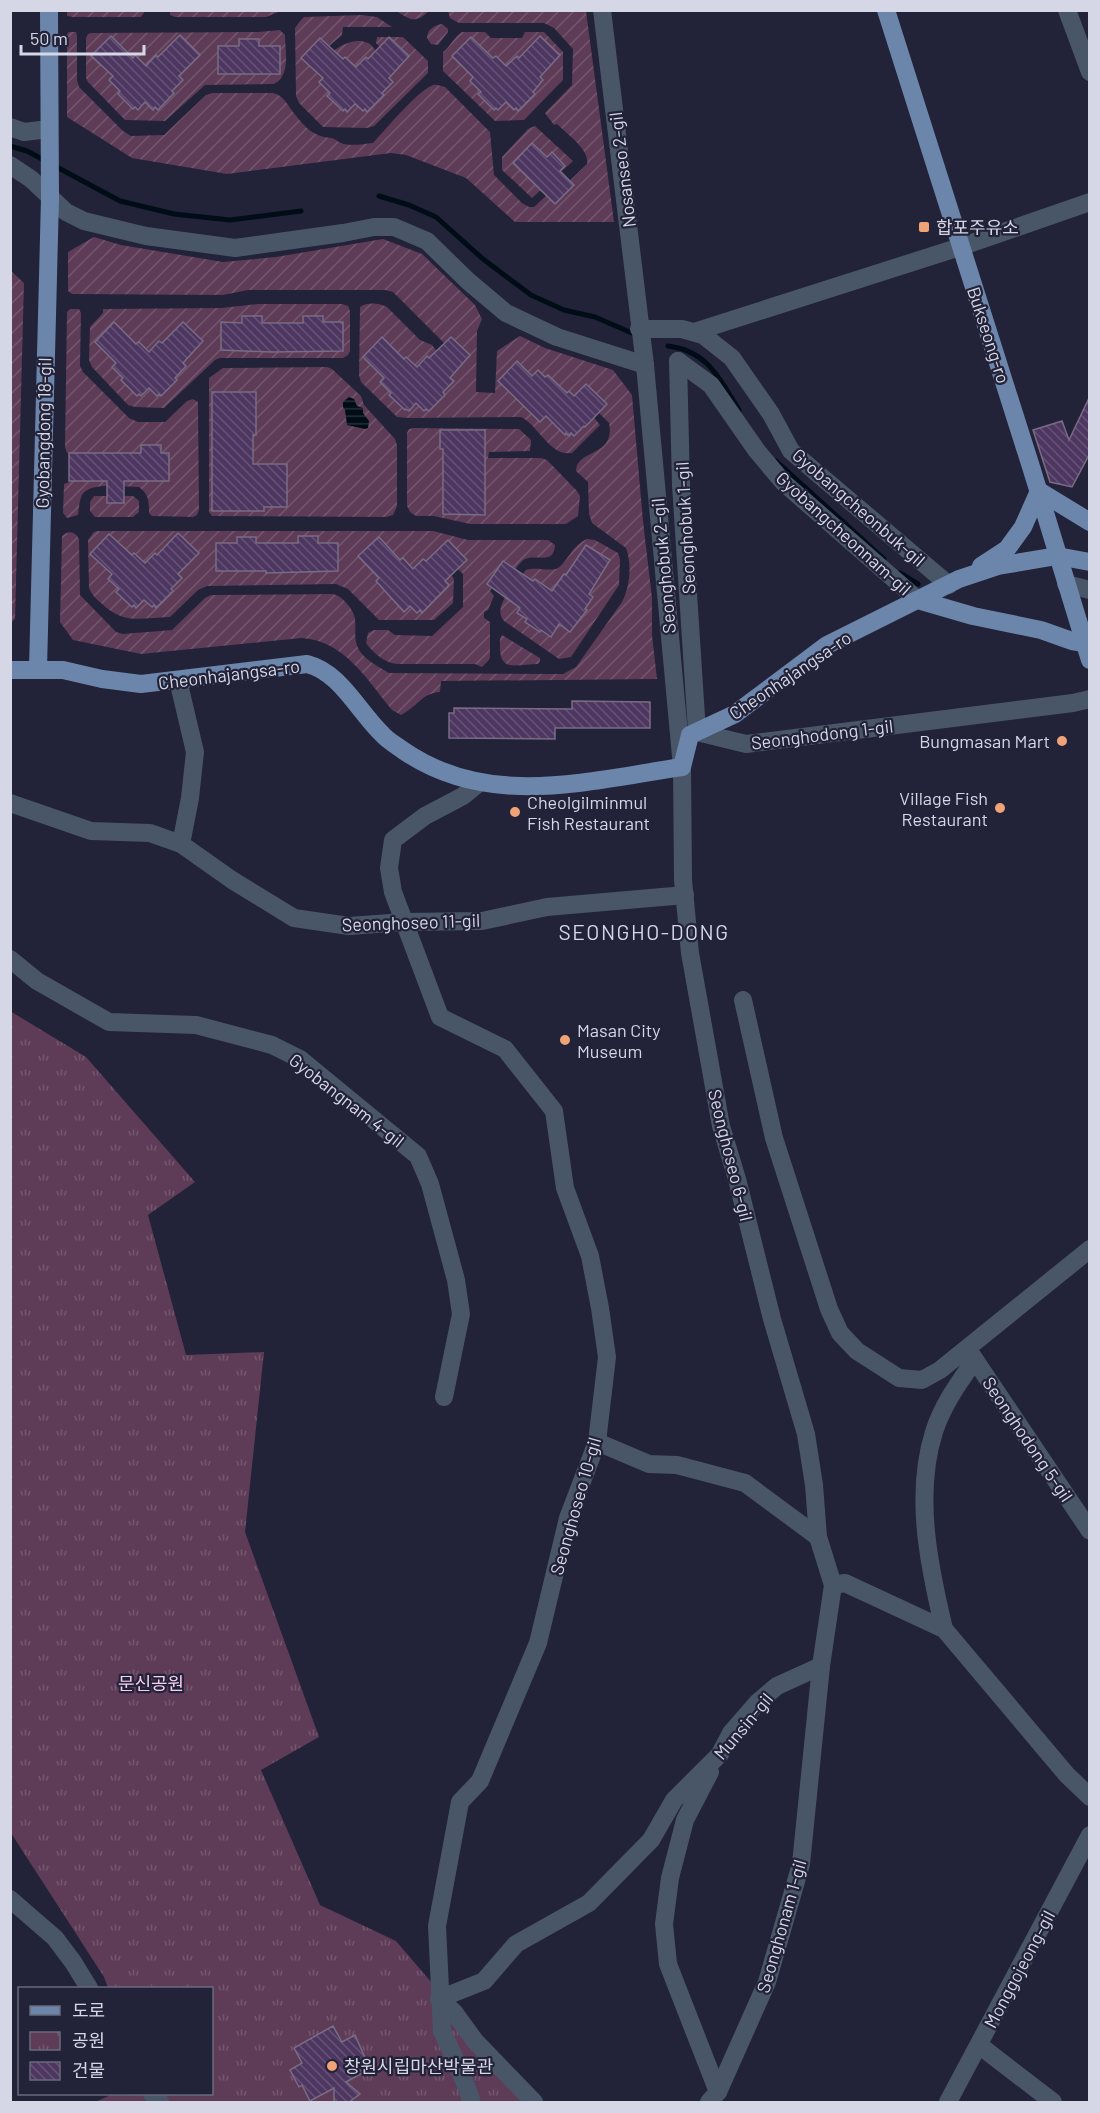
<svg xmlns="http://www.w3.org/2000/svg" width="1100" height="2113" viewBox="0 0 1100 2113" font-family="Barlow,'Noto Sans KR',sans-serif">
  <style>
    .park { fill: url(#park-tufts) }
    .garden { fill: url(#garden-furrows) }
    .water { fill: url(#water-rules) }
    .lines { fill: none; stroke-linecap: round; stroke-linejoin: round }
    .stream { stroke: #000d16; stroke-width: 5 }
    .building { fill: url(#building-back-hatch); stroke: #796c85; stroke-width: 1.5 }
    .minor { stroke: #495668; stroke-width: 18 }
    .major { stroke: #6c86ab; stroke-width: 18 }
    .poi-dot { fill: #efa377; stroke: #222239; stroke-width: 2 }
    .labels { text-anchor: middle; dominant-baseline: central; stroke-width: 4.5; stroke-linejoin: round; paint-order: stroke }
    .street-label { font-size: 18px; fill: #d6d7e6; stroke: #222239 }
    .poi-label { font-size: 18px; fill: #d6d7e6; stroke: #222239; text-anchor: start }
    .park-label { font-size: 18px; fill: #f8ceef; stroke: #222239 }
    .quarter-label { font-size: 21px; letter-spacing: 1.5px; fill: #d6d7e6; stroke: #222239 }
  </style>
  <defs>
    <pattern id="park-tufts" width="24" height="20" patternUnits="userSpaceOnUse" patternTransform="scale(1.5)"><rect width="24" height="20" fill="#5e3c57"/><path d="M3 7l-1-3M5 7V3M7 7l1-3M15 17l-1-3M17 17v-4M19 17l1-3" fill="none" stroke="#74576f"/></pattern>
    <pattern id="garden-furrows" width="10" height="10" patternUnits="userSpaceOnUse" patternTransform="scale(1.5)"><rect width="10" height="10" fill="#5e3c57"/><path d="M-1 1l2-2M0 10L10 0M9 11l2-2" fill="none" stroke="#74576f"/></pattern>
    <pattern id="water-rules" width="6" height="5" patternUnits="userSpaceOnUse" patternTransform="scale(1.5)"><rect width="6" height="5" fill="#000d16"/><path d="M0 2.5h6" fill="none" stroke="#243038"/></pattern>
    <pattern id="building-back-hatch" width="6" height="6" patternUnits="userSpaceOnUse" patternTransform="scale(1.5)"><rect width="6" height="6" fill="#4d3761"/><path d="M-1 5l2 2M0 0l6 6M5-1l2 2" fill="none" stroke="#665378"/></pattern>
  </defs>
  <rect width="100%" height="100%" fill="#222239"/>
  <polygon class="park" points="10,1011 86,1057 195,1182 148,1215 186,1355 264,1352 245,1532 319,1737 261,1770 320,1905 396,1941 534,2102 95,2102 113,2094 212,2094 212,1988 108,1988 104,1977 11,1833"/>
  <g class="garden">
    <polygon points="67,11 67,10 145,11 141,17 73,17 67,16"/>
    <polygon points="170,11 170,10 281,11 266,17 175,17 170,15"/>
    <path d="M396,11H429C415,24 411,20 396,11Z"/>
    <path d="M448,11H586L614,222H515L466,178L406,155L391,153L227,174L132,158L67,117V34L69,32H76L77,36V80L79,87L123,131L131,136L164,135L206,95L212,93H273C284,96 287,104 293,112C305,127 312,136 331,138C336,139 339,143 344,144C352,146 364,144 373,143C385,130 417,92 431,86C436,83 440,86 445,87L490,132L494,175L522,203L529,207H534L550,192L563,187L587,164C590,150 567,134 557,124L554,125L545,113L572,85L573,49L554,28L544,23H459L450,18Z"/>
    <path d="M362,15L377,17L392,27H343L342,35L328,47L332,52C340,45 356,37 368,43C371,44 375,50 378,53L382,49L376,43L377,37H403L428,61V73L374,126L367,128L323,127L299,103L296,96L295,28L301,20L304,17Z"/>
    <path d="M442,24L448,29V32L438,45L431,44L427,38C427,30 434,25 442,24Z"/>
    <path d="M280,30L285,35C285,52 291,75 274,84L205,85L165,121L125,120L88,82L86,78V38L88,34L91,33L258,32Z"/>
    <path d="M462,32H485L491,38H522L525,32H544L563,52V80L524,120L495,121L443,71V52C451,46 453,38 462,32Z"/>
    <polygon points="535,126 573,161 532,198 502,170 502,157 528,129"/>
    <path d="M94,237L121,245L223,262L276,257L383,239L422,254L475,305L482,319L477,331L476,392L495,393L497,351L520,336L545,348L613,370L632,395L643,521L652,598V635L657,679L441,681L440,692C422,693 416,708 401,715L392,710C367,680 345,641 302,638L141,654L73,640L60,622L62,536C68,530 75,531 79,539L80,595L116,632L123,634L172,630L205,598L211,595L333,594C340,596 343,599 348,605C362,621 350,634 359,650C365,660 379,667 389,673L552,674H563L576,667L622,602C630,587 632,564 626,548L592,523L589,514L588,482L576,471C576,449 616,457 609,423L596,410L591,414L600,425L572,453C550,457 539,426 521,417L409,418L397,417L361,382L359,375L360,307C368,302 379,303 387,307L420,340L432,345L438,353L446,345L393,292L385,290H248L223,295L72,294L68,291V252Z"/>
    <polygon points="10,270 24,283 15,619 11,623"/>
    <polygon points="258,304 342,304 348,306 350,311 350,351 348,355 343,358 220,358 215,360 164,408 135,407 128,405 92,367 89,360 90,327 103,313 103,309 221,308"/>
    <path d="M70,309H79L81,313L80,366L83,372L129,418L138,422H165L187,401L193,399L198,402L199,510L197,515L193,517L152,516L149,513C149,502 149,494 139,487C125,487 90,481 82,495C79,501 79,509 78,515L67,518L63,513L64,484L74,480L77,454L67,453L65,447L67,312Z"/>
    <polygon points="327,367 332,369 361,396 364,405 395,439 397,445 397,506 393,515 386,517 212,516 209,512 209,378 223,368"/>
    <polygon points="414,428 519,429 531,440 530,451 489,452 488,458 541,458 547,460 577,491 580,496 578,516 566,524 470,524 434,516 416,516 410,512 407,506 407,433 409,429"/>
    <polygon points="94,496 133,496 139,501 139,512 133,517 95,517 90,511 90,502"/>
    <path d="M98,531H433L468,540H548L555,545C554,565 538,554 525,559C519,562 514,572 510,577L503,573L490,591L494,596L488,610L484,612V618L490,622V656L489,660L482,667L475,664H397C385,663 373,653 366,643L368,633L374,630H388L395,635L432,636L463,607V574L456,567L450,573L454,579L453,603L434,620H379L348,589L336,584L207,586L198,590L170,617C140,618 124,625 101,603C96,599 92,595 89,588L88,540L94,532Z"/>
    <path d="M587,539L595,540L618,553L620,559L619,585L571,657L559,659L504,621C491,606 517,583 526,570C536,567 546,571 556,569C565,566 572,545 587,539Z"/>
    <path d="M502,635L540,658V661L538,664C519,664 500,673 500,648C500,642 499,639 502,635Z"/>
  </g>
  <polygon class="water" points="349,397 354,399 357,406 363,408 363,413 369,421 368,428 365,429 347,425 345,410 343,407 343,402"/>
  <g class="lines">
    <g class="stream">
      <polyline points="10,146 27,151 120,201 174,214 230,220 301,211"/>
      <polyline points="379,196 409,205 436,217 483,259 531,295 564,310 595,317 632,333"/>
      <path d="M668,346C708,351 719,378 739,410"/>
      <polyline points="776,461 884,559"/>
      <polyline points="900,573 918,584"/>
    </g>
  </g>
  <g class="building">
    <polygon points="180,35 200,55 179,76 183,80 172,91 174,93 158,110 155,107 153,110 145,102 138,110 135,107 133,109 118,94 120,91 109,80 113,76 91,56 111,36 133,58 135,55 146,66 156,55 158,57"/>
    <polygon points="540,36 560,55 540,77 543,80 533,92 535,94 518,111 516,108 514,110 506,102 498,110 496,108 494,110 478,94 481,92 470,81 473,77 452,56 471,37 493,58 496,56 506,66 517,56 519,58"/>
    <polygon points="389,37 409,56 389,78 393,82 382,93 384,95 367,112 365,109 363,111 355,104 347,112 345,109 343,111 327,96 330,93 319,82 323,78 301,58 320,38 343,59 345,57 356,67 366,57 368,59"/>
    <polygon points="239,39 259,39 259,46 280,46 280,74 218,74 218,46 239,46"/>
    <polygon points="532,143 547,157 552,152 565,166 560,171 574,185 555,204 513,163"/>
    <polygon points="242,316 262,316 262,323 303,323 303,316 323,316 323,322 343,322 343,351 271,352 221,350 221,322 242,323"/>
    <polygon points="114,322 136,344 139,342 149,352 159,341 162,343 183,322 203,341 183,363 186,366 175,378 177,380 161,396 159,394 157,396 149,388 141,396 139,394 137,396 121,380 123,378 112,367 116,363 95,342"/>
    <polygon points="382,337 404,359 406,357 417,367 427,356 429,358 451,337 470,355 450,378 454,381 443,392 445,395 429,411 426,409 424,411 416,403 409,411 406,409 405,410 389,395 391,393 380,382 384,378 363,357"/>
    <polygon points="517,361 532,376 538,370 545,377 548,375 567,393 569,391 574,396 586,384 607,404 585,427 584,426 574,436 571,433 569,436 566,433 565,435 546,416 540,422 498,381"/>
    <polygon points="212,392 256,392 256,435 253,435 253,464 287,464 287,507 264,507 264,511 212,511"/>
    <polygon points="1089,398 1089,455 1072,487 1050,482 1033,430 1062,421 1069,440"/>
    <polygon points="440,430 485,430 485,515 443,514 443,449 440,449"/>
    <polygon points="141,445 161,445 161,453 169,453 169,481 124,481 124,503 107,503 107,481 69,481 69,453 141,453"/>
    <polygon points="178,533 199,553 178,574 182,578 171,589 173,591 156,608 154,605 152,607 144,600 136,608 134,605 132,607 116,592 119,589 108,579 112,574 90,554 109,534 132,555 134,553 145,563 155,553 157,555"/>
    <polygon points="298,536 318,536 318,543 338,543 338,571 266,573 266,571 216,571 216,543 237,543 237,537 256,537 256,543 298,543"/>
    <polygon points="379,537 400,560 403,558 413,569 423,559 426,561 448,540 467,560 445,581 449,585 422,613 420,610 417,613 410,606 404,612 376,581 379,578 358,556"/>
    <polygon points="586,545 610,560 589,594 593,597 585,609 587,610 570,632 559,624 551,637 541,630 540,632 525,622 527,619 517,613 520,608 487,584 503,561 533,581 535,579 552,591 564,574 566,575"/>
    <polygon points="572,701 650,702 650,728 555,728 555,739 449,738 449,713 454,713 454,708 572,709"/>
    <polygon points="333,2026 342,2042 355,2035 370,2069 346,2082 360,2094 349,2102 334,2103 334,2088 310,2101 302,2085 299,2087 290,2070 302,2063 294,2048"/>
  </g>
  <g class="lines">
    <g class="minor">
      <polyline points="602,10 645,365 682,767 683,880 690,953 721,1126 737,1179 772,1319 806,1434 814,1485 818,1537"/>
      <polyline points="1067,10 1090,72"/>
      <polyline points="10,127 24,132 49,129"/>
      <polyline points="10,165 31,179 66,212 84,221 146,236 235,248 343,233 374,227 394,227 427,241 468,281 506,313 557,337 645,365"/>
      <polyline points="639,329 682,329 703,335 732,358 771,414 791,451 949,585"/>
      <polyline points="694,332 960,247 1090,202"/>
      <polyline points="678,361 681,485 697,732 746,744 1073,703 1090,699"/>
      <polyline points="678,361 711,385 757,451 784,483 918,600"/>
      <polyline points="1066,584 1090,590"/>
      <polyline points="178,680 195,752 190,798 181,844"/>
      <polyline points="10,803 91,831 150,833 181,844 232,880 294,918 349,926 404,922 482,921 547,907 685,895"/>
      <polyline points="10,959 37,981 109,1022 196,1025 272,1045 300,1059 418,1156 430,1184 456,1280 461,1314 444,1397"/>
      <polyline points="743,1000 774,1138 829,1309 840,1333 857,1351 899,1378 922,1380 940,1370 1090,1249"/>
      <polyline points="969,1351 1090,1531"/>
      <polyline points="597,1442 649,1464 677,1465 745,1483 818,1537 833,1585 821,1666 801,1864 767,1982 718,2092 709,2102"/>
      <polyline points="833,1585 845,1583 944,1629 1067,1775 1090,1797"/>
      <path d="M944,1629C929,1566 914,1495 934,1432C942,1406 959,1382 975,1360"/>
      <polyline points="710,1772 685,1820 670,1878 664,1924 668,1964 718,2092"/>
      <polyline points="10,1899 55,1938 73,1962 89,1988"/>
      <polyline points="439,1999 484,1981 516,1944 589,1903 651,1840 674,1800 720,1754 731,1733 758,1702 777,1686 821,1666"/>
      <polyline points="439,1999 454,2012 475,2041 534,2102"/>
      <polyline points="979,2045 1053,2102"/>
      <polyline points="152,2094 160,2102"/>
      <polyline points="470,2102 471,2099 459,2068 442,2031 437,1926 460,1802 480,1781 538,1643 568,1518 597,1442 607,1357 600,1308 590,1256 565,1188 554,1111 505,1049 440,1017 393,892 389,868 393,840 425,816 463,796 479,783"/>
      <polyline points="948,2102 1090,1835"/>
    </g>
    <g class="major">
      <polyline points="886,10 1032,470 1090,660"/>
      <polyline points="981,566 1007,549 1023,527 1039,491 1090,522"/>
      <polyline points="918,600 973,616 1041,630 1072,641 1084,643"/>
      <polyline points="38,669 50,198 49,10"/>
      <path d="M10,670H63L102,679L141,684L307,664C340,672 358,711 382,734C388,741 396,745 404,751C489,809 587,781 682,767L690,735L735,714L827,645L959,579L998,566L1057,556L1090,562"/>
    </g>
  </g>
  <g class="poi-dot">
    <rect x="918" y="221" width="12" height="12" rx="3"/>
    <circle cx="1062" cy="741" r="6"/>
    <circle cx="1000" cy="808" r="6"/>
    <circle cx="515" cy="812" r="6"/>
    <circle cx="565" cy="1040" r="6"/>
    <circle cx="332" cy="2066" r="6"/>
  </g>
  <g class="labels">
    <g class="street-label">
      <text transform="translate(622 170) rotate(-97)">Nosanseo 2-gil</text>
      <text transform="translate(989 335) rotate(72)">Bukseong-ro</text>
      <text transform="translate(43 433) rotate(-89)">Gyobangdong 18-gil</text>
      <text transform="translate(859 507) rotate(41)">Gyobangcheonbuk-gil</text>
      <text transform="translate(685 528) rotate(-93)">Seonghobuk 1-gil</text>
      <text transform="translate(844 533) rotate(42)">Gyobangcheonnam-gil</text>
      <text transform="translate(663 566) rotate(-95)">Seonghobuk 2-gil</text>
      <text transform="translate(229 674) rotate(-7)">Cheonhajangsa-ro</text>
      <text transform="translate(790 675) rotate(-34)">Cheonhajangsa-ro</text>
      <text transform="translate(822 734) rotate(-7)">Seonghodong 1-gil</text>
      <text transform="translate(411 922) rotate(-2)">Seonghoseo 11-gil</text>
      <text transform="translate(347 1100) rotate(38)">Gyobangnam 4-gil</text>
      <text transform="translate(731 1155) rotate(76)">Seonghoseo 6-gil</text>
      <text transform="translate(1028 1439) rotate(56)">Seonghodong 5-gil</text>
      <text transform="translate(575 1506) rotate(-74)">Seonghoseo 10-gil</text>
      <text transform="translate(743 1726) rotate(-50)">Munsin-gil</text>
      <text transform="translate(781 1926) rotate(-74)">Seonghonam 1-gil</text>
      <text transform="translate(1019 1969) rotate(-62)">Monggojeong-gil</text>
    </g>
    <g class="poi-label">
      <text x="936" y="227">합포주유소</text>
      <text x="1050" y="741" text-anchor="end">Bungmasan Mart</text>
      <text x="988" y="798" text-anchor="end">Village Fish<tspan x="988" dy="21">Restaurant</tspan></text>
      <text x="527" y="802">Cheolgilminmul<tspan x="527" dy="21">Fish Restaurant</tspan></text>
      <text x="577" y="1030">Masan City<tspan x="577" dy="21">Museum</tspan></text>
      <text x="344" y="2066">창원시립마산박물관</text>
    </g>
    <g class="park-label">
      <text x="151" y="1683">문신공원</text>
    </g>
    <g class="quarter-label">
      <text x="644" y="931">SEONGHO-DONG</text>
    </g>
  </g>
  <rect width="1100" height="2113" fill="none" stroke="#d6d7e6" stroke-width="24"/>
  <rect x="18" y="1987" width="195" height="108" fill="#222239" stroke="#6a6a7e" stroke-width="1.5"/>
  <rect x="30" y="2006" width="30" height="9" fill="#6c86ab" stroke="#6a6a7e" stroke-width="1.5"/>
  <text x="72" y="2017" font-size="18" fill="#d6d7e6">도로</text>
  <rect x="30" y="2032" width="30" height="18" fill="url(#park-tufts)" stroke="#6a6a7e" stroke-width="1.5"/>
  <text x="72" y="2047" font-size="18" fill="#d6d7e6">공원</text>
  <rect x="30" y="2062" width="30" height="18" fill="url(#building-back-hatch)" stroke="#6a6a7e" stroke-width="1.5"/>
  <text x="72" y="2077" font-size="18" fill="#d6d7e6">건물</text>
  <path d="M21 45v9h123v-9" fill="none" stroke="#d6d7e6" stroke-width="3"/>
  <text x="30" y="45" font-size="18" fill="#d6d7e6" stroke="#222239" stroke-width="4.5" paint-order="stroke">50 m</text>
</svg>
